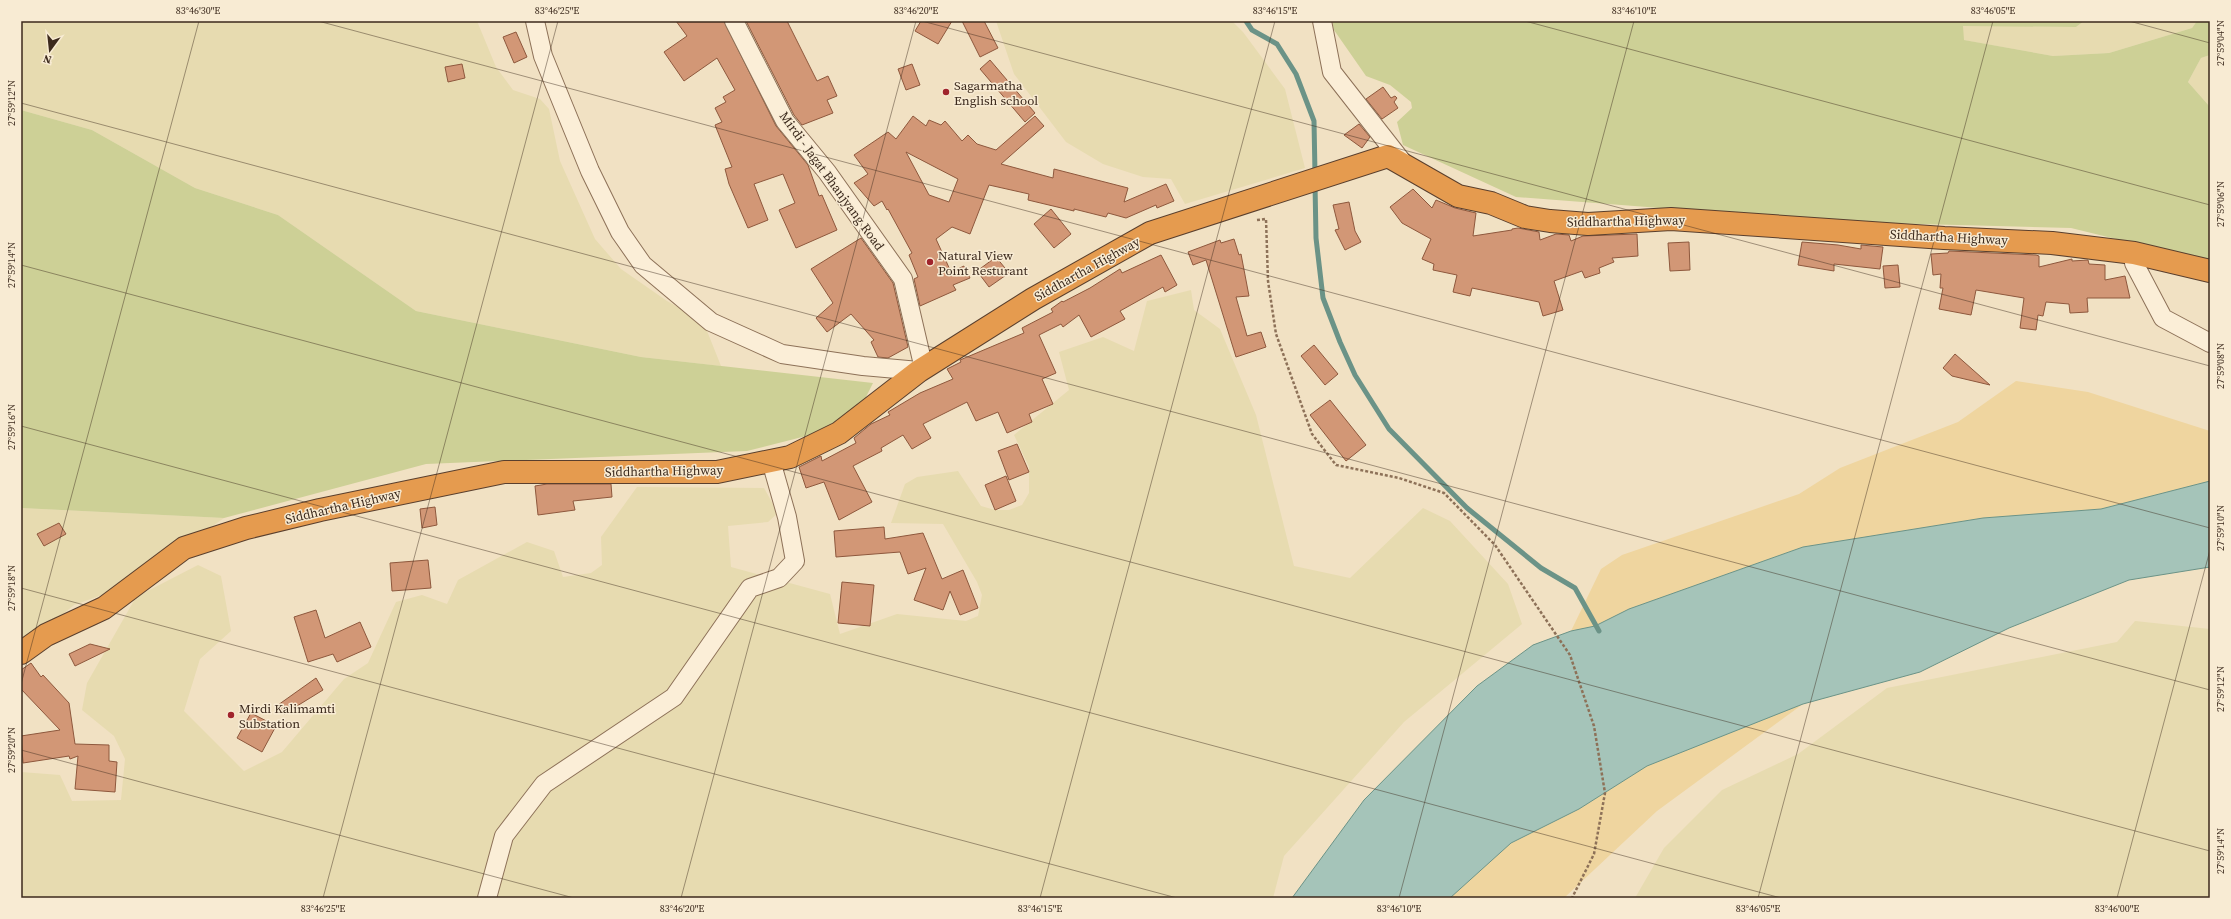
<svg xmlns="http://www.w3.org/2000/svg" width="2231" height="919" viewBox="0 0 2231 919" font-family="'Source Serif 4',serif">
  <style>
    .farmland { fill: #e7dbb0 }
    .green { fill: #cdd096 }
    .sand { fill: #efd59f }
    .water { fill: #a5c4b9; stroke: #6b9387 }
    .lines { fill: none; stroke-linecap: round; stroke-linejoin: round }
    .stream { stroke: #6b9387; stroke-width: 5 }
    .building { fill: #d29776; stroke: #8e583d; fill-rule: evenodd }
    .minor-casing { stroke: #8d7158; stroke-width: 20 }
    .highway-casing { stroke: #5a3f2d; stroke-width: 24 }
    .path { stroke: #8d7158; stroke-width: 2.5; stroke-dasharray: 3 2; stroke-linecap: butt }
    .minor { stroke: #fbeed7; stroke-width: 18 }
    .highway { stroke: #e59b4f; stroke-width: 22 }
    .ticks { fill: none; stroke: #3c2a1d; stroke-width: 1; stroke-opacity: 0.45 }
    .poi-dot { fill: #a0242c; stroke: #f8ebd3; stroke-width: 1.5 }
    .labels { text-anchor: middle; dominant-baseline: central; stroke-width: 3; stroke-linejoin: round; paint-order: stroke }
    .poi-label { font-size: 13px; fill: #3c2a1d; stroke: #f8ebd3; text-anchor: start }
    .street-label { font-size: 13px; fill: #3c2a1d; stroke: #f8ebd3 }
    .neatline { fill: none; stroke: #3c2a1d; stroke-width: 1.5 }
    .ticks-label { font-size: 10px; text-anchor: middle; fill: #3c2a1d }
  </style>
  <rect width="100%" height="100%" fill="#f1e1c3"/>
  <g class="farmland">
    <polygon points="21,21 477,21 496,67 513,90 540,99 549,109 560,161 595,239 621,269 667,301 703,321 721,366 641,357 416,311 278,215 195,188 92,130 21,110"/>
    <polygon points="996,21 1232,21 1243,32 1285,89 1305,168 1185,204 1171,179 1143,177 1103,164 1066,142 1014,74"/>
    <polygon points="2084,21 2197,21 2192,28 2109,53 2053,56 1963,40 1963,25 2076,27"/>
    <polygon points="2210,55 2210,107 2188,82 2201,58"/>
    <polygon points="1191,290 1194,310 1220,329 1256,415 1294,566 1350,578 1423,508 1450,521 1508,584 1522,624 1404,722 1284,856 1273,898 21,898 21,772 60,775 72,801 121,800 125,759 114,736 82,710 87,683 136,597 198,565 221,576 231,631 200,659 184,711 244,771 282,752 344,679 368,663 396,602 422,595 447,604 458,580 527,542 554,551 563,577 591,573 602,565 601,537 637,487 764,488 778,513 768,522 728,526 731,567 830,594 840,634 897,614 966,621 978,616 982,595 977,582 943,524 891,523 905,484 917,477 958,471 981,506 995,510 1009,510 1022,505 1029,493 1029,467 1014,435 1069,390 1059,352 1103,337 1134,351 1147,301"/>
    <polygon points="21,508 224,518 127,586 74,605 41,632 21,643"/>
    <polygon points="2135,621 2210,629 2210,898 1635,898 1664,848 1722,790 1798,754 1887,688 2117,642"/>
  </g>
  <g class="green">
    <polygon points="1332,21 2084,21 2076,27 1963,26 1964,40 2053,56 2109,53 2192,28 2197,21 2210,21 2210,55 2201,58 2188,82 2210,107 2210,262 2071,228 1842,222 1516,197 1403,145 1397,122 1412,108 1411,102 1390,85 1366,76 1334,30"/>
    <polygon points="21,110 92,130 195,188 278,215 416,311 641,357 873,383 861,407 814,434 747,451 426,464 224,518 21,508"/>
  </g>
  <g class="sand">
    <polygon points="2016,381 2088,392 2210,431 2210,481 2101,509 1983,518 1803,547 1629,609 1595,626 1571,631 1601,569 1622,555 1799,494 1840,468 1958,422"/>
    <polygon points="1803,704 1657,811 1564,898 1450,898 1511,843 1579,809 1647,766"/>
  </g>
  <polygon class="water" points="2210,481 2210,567 2129,580 2009,628 1920,672 1803,704 1647,766 1579,809 1511,843 1450,898 1292,898 1364,800 1477,686 1533,645 1571,631 1595,626 1629,609 1803,547 1983,518 2101,509"/>
  <g class="lines">
    <g class="stream">
      <polyline points="1246,21 1252,30 1277,44 1296,74 1314,121 1315,174"/>
      <polyline points="1315,184 1316,238 1323,298 1340,342 1355,375 1389,429 1467,508 1541,568 1575,588 1599,631"/>
    </g>
  </g>
  <g class="building">
    <polygon points="676,21 724,21 776,126 808,165 819,196 822,195 837,230 796,248 779,210 795,203 783,174 754,184 768,220 748,228 729,184 725,169 732,167 715,125 722,122 715,108 726,102 723,97 735,90 717,58 684,81 664,52 687,36"/>
    <polygon points="746,21 787,21 817,81 828,76 837,96 827,100 833,113 802,125 794,115"/>
    <polygon points="921,21 952,21 938,44 915,31"/>
    <polygon points="962,21 984,21 998,48 980,57"/>
    <polygon points="516,32 527,57 514,63 503,37"/>
    <polygon points="990,60 1035,113 1025,122 980,69"/>
    <polygon points="462,64 465,78 448,82 445,67"/>
    <polygon points="912,64 920,85 906,90 898,69"/>
    <polygon points="1383,87 1391,98 1395,96 1397,98 1394,102 1398,108 1382,119 1366,99"/>
    <path d="M913,116L926,126L929,120L941,125L945,121L962,141L968,135L977,144L996,150L1035,116L1044,126L1001,164L1053,178L1054,169L1128,188L1124,202L1166,184L1174,201L1157,208L1156,205L1126,218L1108,213L1106,217L1074,209V211L1028,200L1029,194L989,185L970,234L952,227L936,239L951,272L964,266L970,278L953,285L956,290L920,306L914,279L918,277L909,255L912,253L888,209L887,210L882,201L874,206L854,183L868,174L854,155L888,132L896,139ZM906,152L958,179L949,202L929,195Z"/>
    <polygon points="1359,124 1370,137 1362,148 1344,135"/>
    <polygon points="1413,189 1432,208 1436,200 1455,208 1476,213 1473,236 1512,230 1512,229 1518,228 1539,232 1540,240 1556,234 1569,235 1571,241 1583,236 1637,234 1638,256 1612,258 1614,262 1599,268 1600,273 1585,278 1582,271 1554,281 1563,310 1543,316 1539,302 1472,288 1470,296 1453,292 1457,275 1433,270 1434,264 1422,259 1431,239 1402,223 1390,207"/>
    <polygon points="1349,202 1355,231 1361,242 1345,250 1335,230 1339,229 1333,205"/>
    <polygon points="1051,209 1071,234 1054,248 1034,224"/>
    <polygon points="861,238 893,283 908,347 888,358 878,357 871,342 874,340 851,314 827,332 816,318 833,303 811,269"/>
    <polygon points="1234,239 1239,255 1241,254 1249,296 1236,297 1247,336 1261,332 1266,347 1236,357 1206,260 1193,265 1188,252 1220,240 1221,243"/>
    <polygon points="1689,242 1690,270 1670,271 1668,243"/>
    <polygon points="1802,242 1838,245 1861,249 1861,245 1883,247 1880,269 1834,264 1834,271 1798,265"/>
    <polygon points="1949,251 2036,255 2039,256 2039,267 2072,259 2072,261 2088,260 2089,264 2105,265 2105,280 2125,276 2130,298 2087,298 2088,312 2070,313 2069,304 2046,302 2043,316 2038,315 2036,330 2020,328 2024,298 1976,290 1971,315 1939,309 1943,288 1940,288 1941,274 1933,275 1931,254 1948,253"/>
    <polygon points="1161,255 1177,285 1165,292 1163,287 1120,311 1125,319 1091,337 1079,315 1063,327 1061,324 1039,335 1056,373 1042,379 1053,404 1029,414 1032,422 1007,433 998,412 976,421 967,402 923,424 931,438 912,449 903,435 881,448 882,451 853,466 872,502 839,520 824,482 806,488 799,467 821,456 822,461 856,443 854,438 871,424 890,415 888,412 920,393 953,379 947,369 961,362 960,360 1024,333 1022,328 1053,312 1051,309 1062,301 1063,302 1090,288 1120,269 1122,273"/>
    <polygon points="996,257 1009,273 989,287 977,271"/>
    <polygon points="1898,265 1900,287 1885,288 1883,266"/>
    <polygon points="1314,345 1338,374 1325,385 1301,356"/>
    <polygon points="1955,354 1990,385 1952,376 1943,368"/>
    <polygon points="1330,400 1366,445 1346,461 1310,415"/>
    <polygon points="1017,444 1029,472 1009,480 998,451"/>
    <polygon points="1006,476 1016,501 995,510 985,485"/>
    <polygon points="547,484 611,484 612,497 573,501 575,510 538,515 535,486"/>
    <polygon points="435,507 437,525 422,528 420,509"/>
    <polygon points="59,523 66,534 44,546 37,534"/>
    <polygon points="884,527 885,539 923,533 942,579 963,570 978,608 960,615 950,591 943,610 914,600 926,568 908,574 900,552 836,557 834,531"/>
    <polygon points="428,560 431,588 392,591 390,563"/>
    <polygon points="842,582 874,585 870,626 838,623"/>
    <polygon points="316,610 325,638 360,622 371,647 337,662 333,654 308,662 294,617"/>
    <polygon points="90,644 110,649 75,666 69,654"/>
    <polygon points="31,663 41,677 43,675 69,703 75,744 109,745 109,761 117,762 115,792 75,789 78,756 70,759 69,756 23,763 21,736 60,730 21,689 21,670"/>
    <polygon points="316,678 323,690 284,714 278,705"/>
    <polygon points="251,713 276,726 262,752 237,738"/>
  </g>
  <g class="lines">
    <defs>
      <g id="minor">
        <polyline points="535,21 543,56 590,171 620,232 643,265 711,322 782,354 863,366 919,371"/>
        <polyline points="734,21 785,121 827,172 903,279 924,369"/>
        <polyline points="1322,21 1332,72 1404,164"/>
        <polyline points="2134,253 2134,263 2163,318 2210,343"/>
        <polyline points="487,898 504,836 544,784 674,697 750,588 779,578 795,561 787,517 771,461"/>
      </g>
      <polyline id="highway" points="21,653 46,635 104,608 184,548 246,528 320,510 504,472 717,472 790,457 839,433 919,371 1033,299 1150,233 1388,156 1458,196 1491,203 1525,217 1550,221 1588,224 1671,219 1944,238 2052,243 2134,253 2210,271"/>
    </defs>
    <use href="#minor" class="minor-casing"/>
    <use href="#highway" class="highway-casing"/>
    <polyline class="path" points="1257,220 1266,219 1268,281 1276,334 1312,434 1336,465 1399,478 1444,493 1495,545 1570,655 1594,726 1605,793 1594,854 1572,898"/>
    <use href="#minor" class="minor"/>
    <use href="#highway" class="highway"/>
  </g>
  <path class="ticks" d="M318,21L2210,528M922,21L2210,366M1525,21L2210,205M2129,21L2210,43M21,103L2210,690M21,265L2210,851M21,426L1781,898M21,588L1177,898M21,684L199,21M21,750L574,898M323,898L558,21M681,898L916,21M1040,898L1275,21M1399,898L1634,21M1758,898L1993,21M2117,898L2210,550"/>
  <g class="poi-dot">
    <circle cx="946" cy="92" r="4"/>
    <circle cx="930" cy="262" r="4"/>
    <circle cx="231" cy="715" r="4"/>
  </g>
  <g class="labels">
    <g class="poi-label">
      <text x="954" y="85">Sagarmatha<tspan x="954" dy="15">English school</tspan></text>
      <text x="938" y="255">Natural View<tspan x="938" dy="15">Point Resturant</tspan></text>
      <text x="239" y="708">Mirdi Kalimamti<tspan x="239" dy="15">Substation</tspan></text>
    </g>
    <g class="street-label">
      <text transform="translate(832 181) rotate(54)">Mirdi - Jagat Bhanjyang Road</text>
      <text transform="translate(1626 221) rotate(-1)">Siddhartha Highway</text>
      <text transform="translate(1949 237) rotate(3)">Siddhartha Highway</text>
      <text transform="translate(1087 269) rotate(-29)">Siddhartha Highway</text>
      <text transform="translate(664 471) rotate(-1)">Siddhartha Highway</text>
      <text transform="translate(343 506) rotate(-13)">Siddhartha Highway</text>
    </g>
  </g>
  <rect width="2231" height="919" fill="none" stroke="#f8ebd3" stroke-width="44"/>
  <g transform="translate(50 50) rotate(195)" stroke="#f8ebd3" stroke-width="3" paint-order="stroke">
  <path d="M0-3L7 15L0 10L-7 15Z" fill="#3c2a1d"/>
  <text y="-6" font-size="11" font-weight="bold" text-anchor="middle" fill="#3c2a1d">N</text>
  </g>
  <rect x="22" y="22" width="2187" height="875" class="neatline"/>
  <g class="ticks-label">
    <text x="198" y="14">83°46'30"E</text>
    <text x="557" y="14">83°46'25"E</text>
    <text x="916" y="14">83°46'20"E</text>
    <text x="1275" y="14">83°46'15"E</text>
    <text x="1634" y="14">83°46'10"E</text>
    <text x="1993" y="14">83°46'05"E</text>
    <text transform="translate(2220 43) rotate(-90)" y="4">27°59'04"N</text>
    <text transform="translate(11 103) rotate(-90)" y="4">27°59'12"N</text>
    <text transform="translate(2220 204) rotate(-90)" y="4">27°59'06"N</text>
    <text transform="translate(11 265) rotate(-90)" y="4">27°59'14"N</text>
    <text transform="translate(2220 366) rotate(-90)" y="4">27°59'08"N</text>
    <text transform="translate(11 427) rotate(-90)" y="4">27°59'16"N</text>
    <text transform="translate(2220 528) rotate(-90)" y="4">27°59'10"N</text>
    <text transform="translate(11 588) rotate(-90)" y="4">27°59'18"N</text>
    <text transform="translate(2220 689) rotate(-90)" y="4">27°59'12"N</text>
    <text transform="translate(11 750) rotate(-90)" y="4">27°59'20"N</text>
    <text transform="translate(2220 851) rotate(-90)" y="4">27°59'14"N</text>
    <text x="323" y="912">83°46'25"E</text>
    <text x="682" y="912">83°46'20"E</text>
    <text x="1040" y="912">83°46'15"E</text>
    <text x="1399" y="912">83°46'10"E</text>
    <text x="1758" y="912">83°46'05"E</text>
    <text x="2117" y="912">83°46'00"E</text>
  </g>
</svg>
